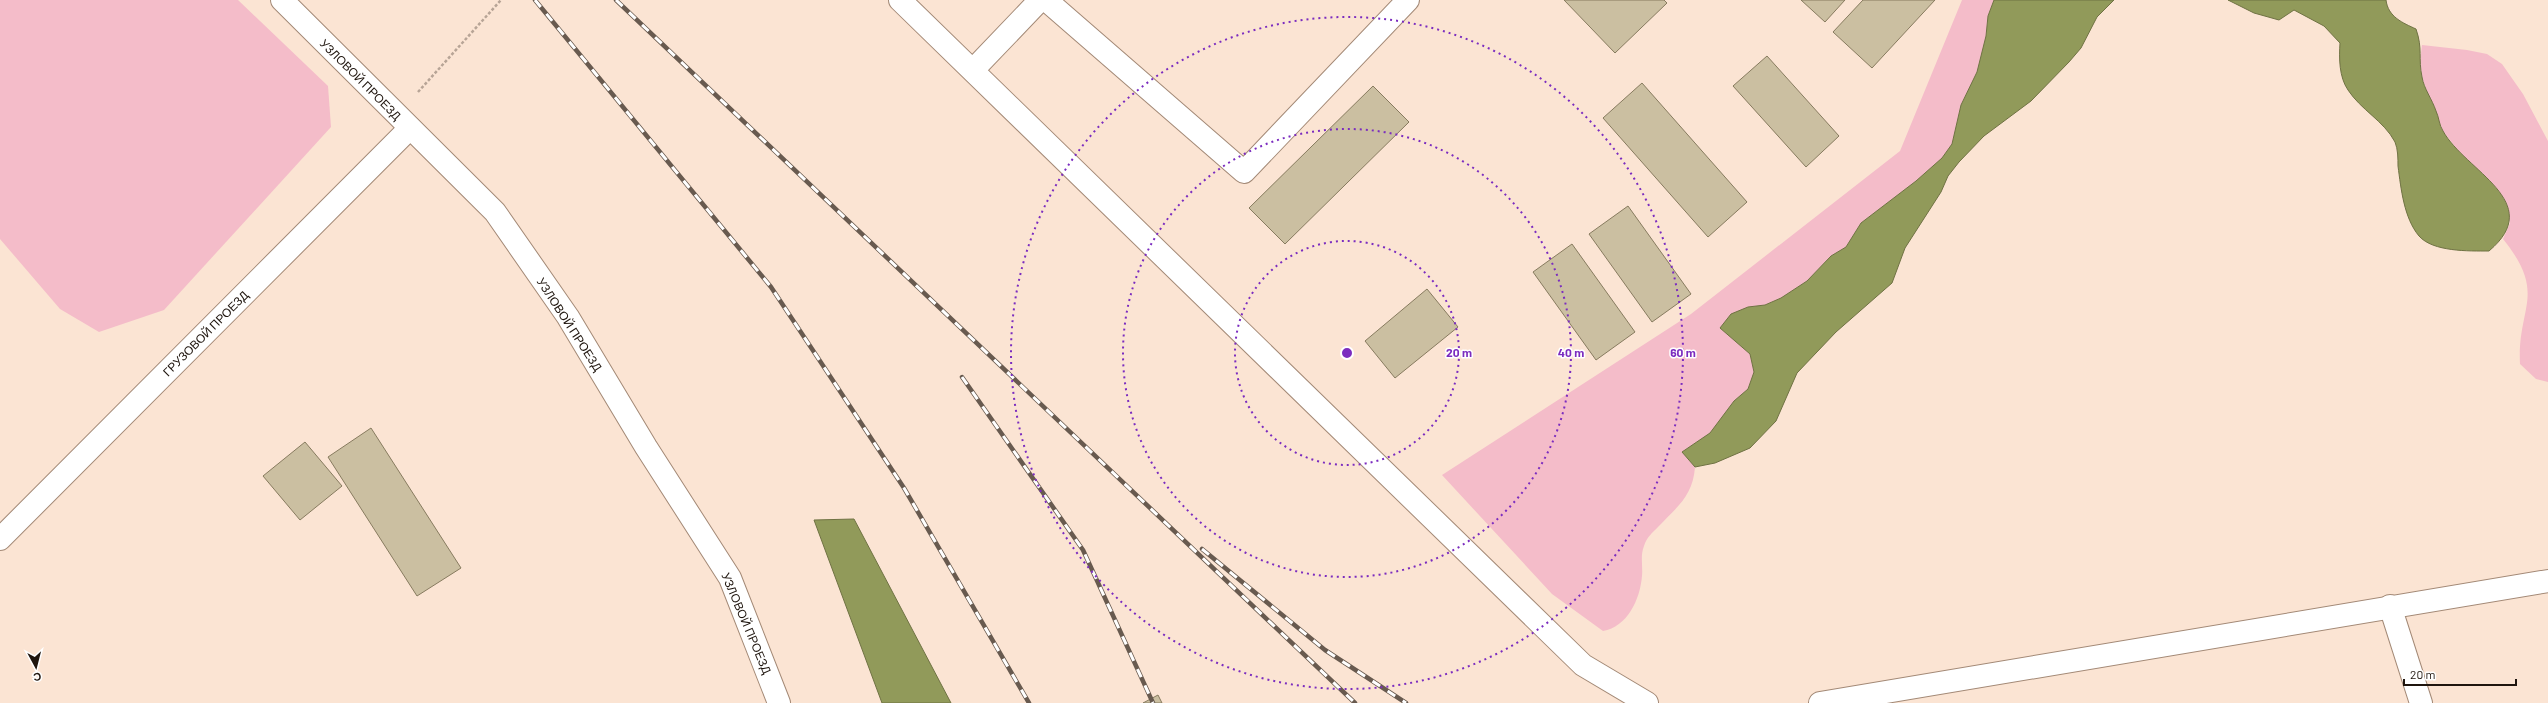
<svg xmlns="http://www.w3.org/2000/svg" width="2548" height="703" viewBox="0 0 2548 703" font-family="Barlow,sans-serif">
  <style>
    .green { fill: #f4bcc9 }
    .water { fill: #919a5a; stroke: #6f7243 }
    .building { fill: #cbbfa1; stroke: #877b5f }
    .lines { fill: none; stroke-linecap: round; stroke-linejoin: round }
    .service-casing { stroke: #a38976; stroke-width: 24 }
    .minor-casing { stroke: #a38976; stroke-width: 24 }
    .tertiary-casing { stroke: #a38976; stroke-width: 24 }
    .path { stroke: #b7a496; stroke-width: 2.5; stroke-dasharray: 3 2; stroke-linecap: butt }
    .service { stroke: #fff; stroke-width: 22 }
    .minor { stroke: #fff; stroke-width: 22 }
    .tertiary { stroke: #fff; stroke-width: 22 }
    .rail-casing { stroke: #685a4f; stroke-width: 4.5 }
    .rail { stroke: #fff; stroke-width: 3; stroke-dasharray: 9; stroke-linecap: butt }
    .ring { fill: none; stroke: #7b2cbf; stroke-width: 2; stroke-dasharray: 2 4 }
    .labels { text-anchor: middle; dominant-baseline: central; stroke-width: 3; stroke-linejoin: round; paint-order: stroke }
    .street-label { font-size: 12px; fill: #1f150e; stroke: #fff }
    .centre { fill: #7b2cbf; stroke: #fff; stroke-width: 2 }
    .ring-label { font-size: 12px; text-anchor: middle; font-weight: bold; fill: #7b2cbf; stroke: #fff; stroke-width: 3; stroke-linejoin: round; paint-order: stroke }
  </style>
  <rect width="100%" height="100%" fill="#fbe4d3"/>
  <g class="green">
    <polygon points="0,0 238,0 328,86 331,127 164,310 99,332 60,309 0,239"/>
    <path d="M1962,0H1994L1988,16L1986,36L1977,72L1961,105L1952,144L1942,158L1916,181L1861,223L1846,247L1831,256L1807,281L1781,298L1765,305L1748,307L1720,328L1750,354L1754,372L1748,389L1734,401L1710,433L1682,452L1695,467C1693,496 1677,507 1658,527C1652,533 1647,537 1644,546C1640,556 1643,566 1642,576C1640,600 1627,627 1603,631L1552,594L1442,475L1691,314L1900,151Z"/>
    <path d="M2422,45L2467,50L2487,54L2502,64L2523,94L2548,141V382L2536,379L2520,364C2517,306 2548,295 2503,239L2510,223L2499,191L2463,157L2442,130L2422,78L2420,62Z"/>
  </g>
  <g class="water">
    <polygon points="1994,0 2114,0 2097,17 2081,48 2069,62 2031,101 1984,136 1959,162 1948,176 1941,192 1905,248 1892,283 1836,332 1797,373 1776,421 1750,448 1715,463 1695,467 1682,452 1710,433 1734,401 1748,389 1754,372 1750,354 1720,328 1731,314 1748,307 1765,305 1781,298 1807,281 1831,256 1846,247 1861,223 1916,181 1942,158 1952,144 1961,105 1977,72 1986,36 1988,16"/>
    <path d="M2228,0H2386C2388,17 2403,23 2416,29C2423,49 2418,58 2422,77C2424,89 2432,99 2436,111C2439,117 2439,125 2443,131C2465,171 2547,202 2489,251C2469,251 2433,252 2419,236C2404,218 2401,189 2398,166C2398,159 2398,149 2395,142C2384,121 2361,110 2348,90C2339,77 2339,58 2340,43L2324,26L2294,10L2279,20L2254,13Z"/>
    <polygon points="854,519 951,703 882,703 814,520"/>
  </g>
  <g class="building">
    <polygon points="1564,0 1664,0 1667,3 1615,53"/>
    <polygon points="1801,0 1845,0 1825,22"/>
    <polygon points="1863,0 1935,0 1872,68 1833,32"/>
    <polygon points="1767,56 1839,136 1806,167 1733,86"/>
    <polygon points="1642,83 1747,202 1708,237 1603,118"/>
    <polygon points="1373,86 1409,122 1285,244 1249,208"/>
    <polygon points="1628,206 1691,294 1652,322 1589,234"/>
    <polygon points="1572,244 1635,332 1596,360 1533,272"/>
    <polygon points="1427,289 1458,327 1395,378 1365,341"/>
    <polygon points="371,428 461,568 417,596 328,457"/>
    <polygon points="305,442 342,486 300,520 263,476"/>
    <polygon points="1158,695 1162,703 1143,703"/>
  </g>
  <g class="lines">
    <defs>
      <g id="service">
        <polyline points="900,0 1583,665 1647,703"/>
        <polyline points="1046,0 1244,172 1408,0"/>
        <polyline points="973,70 1040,0"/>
        <polyline points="2390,606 2421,703"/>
        <polyline points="1820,703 2548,581"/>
      </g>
      <polyline id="minor" points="0,539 410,128"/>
      <polyline id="tertiary" points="282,0 495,212 568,317 646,447 730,578 779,703"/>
    </defs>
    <use href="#service" class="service-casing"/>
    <use href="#minor" class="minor-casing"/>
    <use href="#tertiary" class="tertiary-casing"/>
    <polyline class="path" points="418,92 501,0"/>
    <use href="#service" class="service"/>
    <use href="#minor" class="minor"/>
    <use href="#tertiary" class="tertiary"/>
    <defs>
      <g id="rail">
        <polyline points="535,0 771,287 904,488 1029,703"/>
        <polyline points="616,0 1355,703"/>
        <polyline points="962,377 1083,550 1153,703"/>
        <polyline points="1202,549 1325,650 1406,703"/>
      </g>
    </defs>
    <use href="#rail" class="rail-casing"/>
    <use href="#rail" class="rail"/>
  </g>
  <g class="ring">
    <circle cx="1347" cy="353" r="112"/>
    <circle cx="1347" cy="353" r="224"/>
    <circle cx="1347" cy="353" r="336"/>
  </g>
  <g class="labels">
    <g class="street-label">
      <text transform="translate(361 79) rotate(45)">УЗЛОВОЙ ПРОЕЗД</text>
      <text transform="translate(570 324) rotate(57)">УЗЛОВОЙ ПРОЕЗД</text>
      <text transform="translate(205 333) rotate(-45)">ГРУЗОВОЙ ПРОЕЗД</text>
      <text transform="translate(747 623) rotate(67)">УЗЛОВОЙ ПРОЕЗД</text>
    </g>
  </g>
  <circle cx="1347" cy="353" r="6" class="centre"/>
  <g class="ring-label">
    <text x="1459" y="357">20 m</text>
    <text x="1571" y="357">40 m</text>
    <text x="1683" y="357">60 m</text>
  </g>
  <g transform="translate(36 667) rotate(173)" stroke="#ffffff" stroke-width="3" paint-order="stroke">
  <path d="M0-3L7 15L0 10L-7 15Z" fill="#1f150e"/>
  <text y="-6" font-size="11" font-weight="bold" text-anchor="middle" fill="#1f150e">С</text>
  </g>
  <path d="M2404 679v6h112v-6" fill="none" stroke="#1f150e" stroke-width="2"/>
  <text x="2410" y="679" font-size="12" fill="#1f150e" stroke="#ffffff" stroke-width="3" paint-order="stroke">20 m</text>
</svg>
